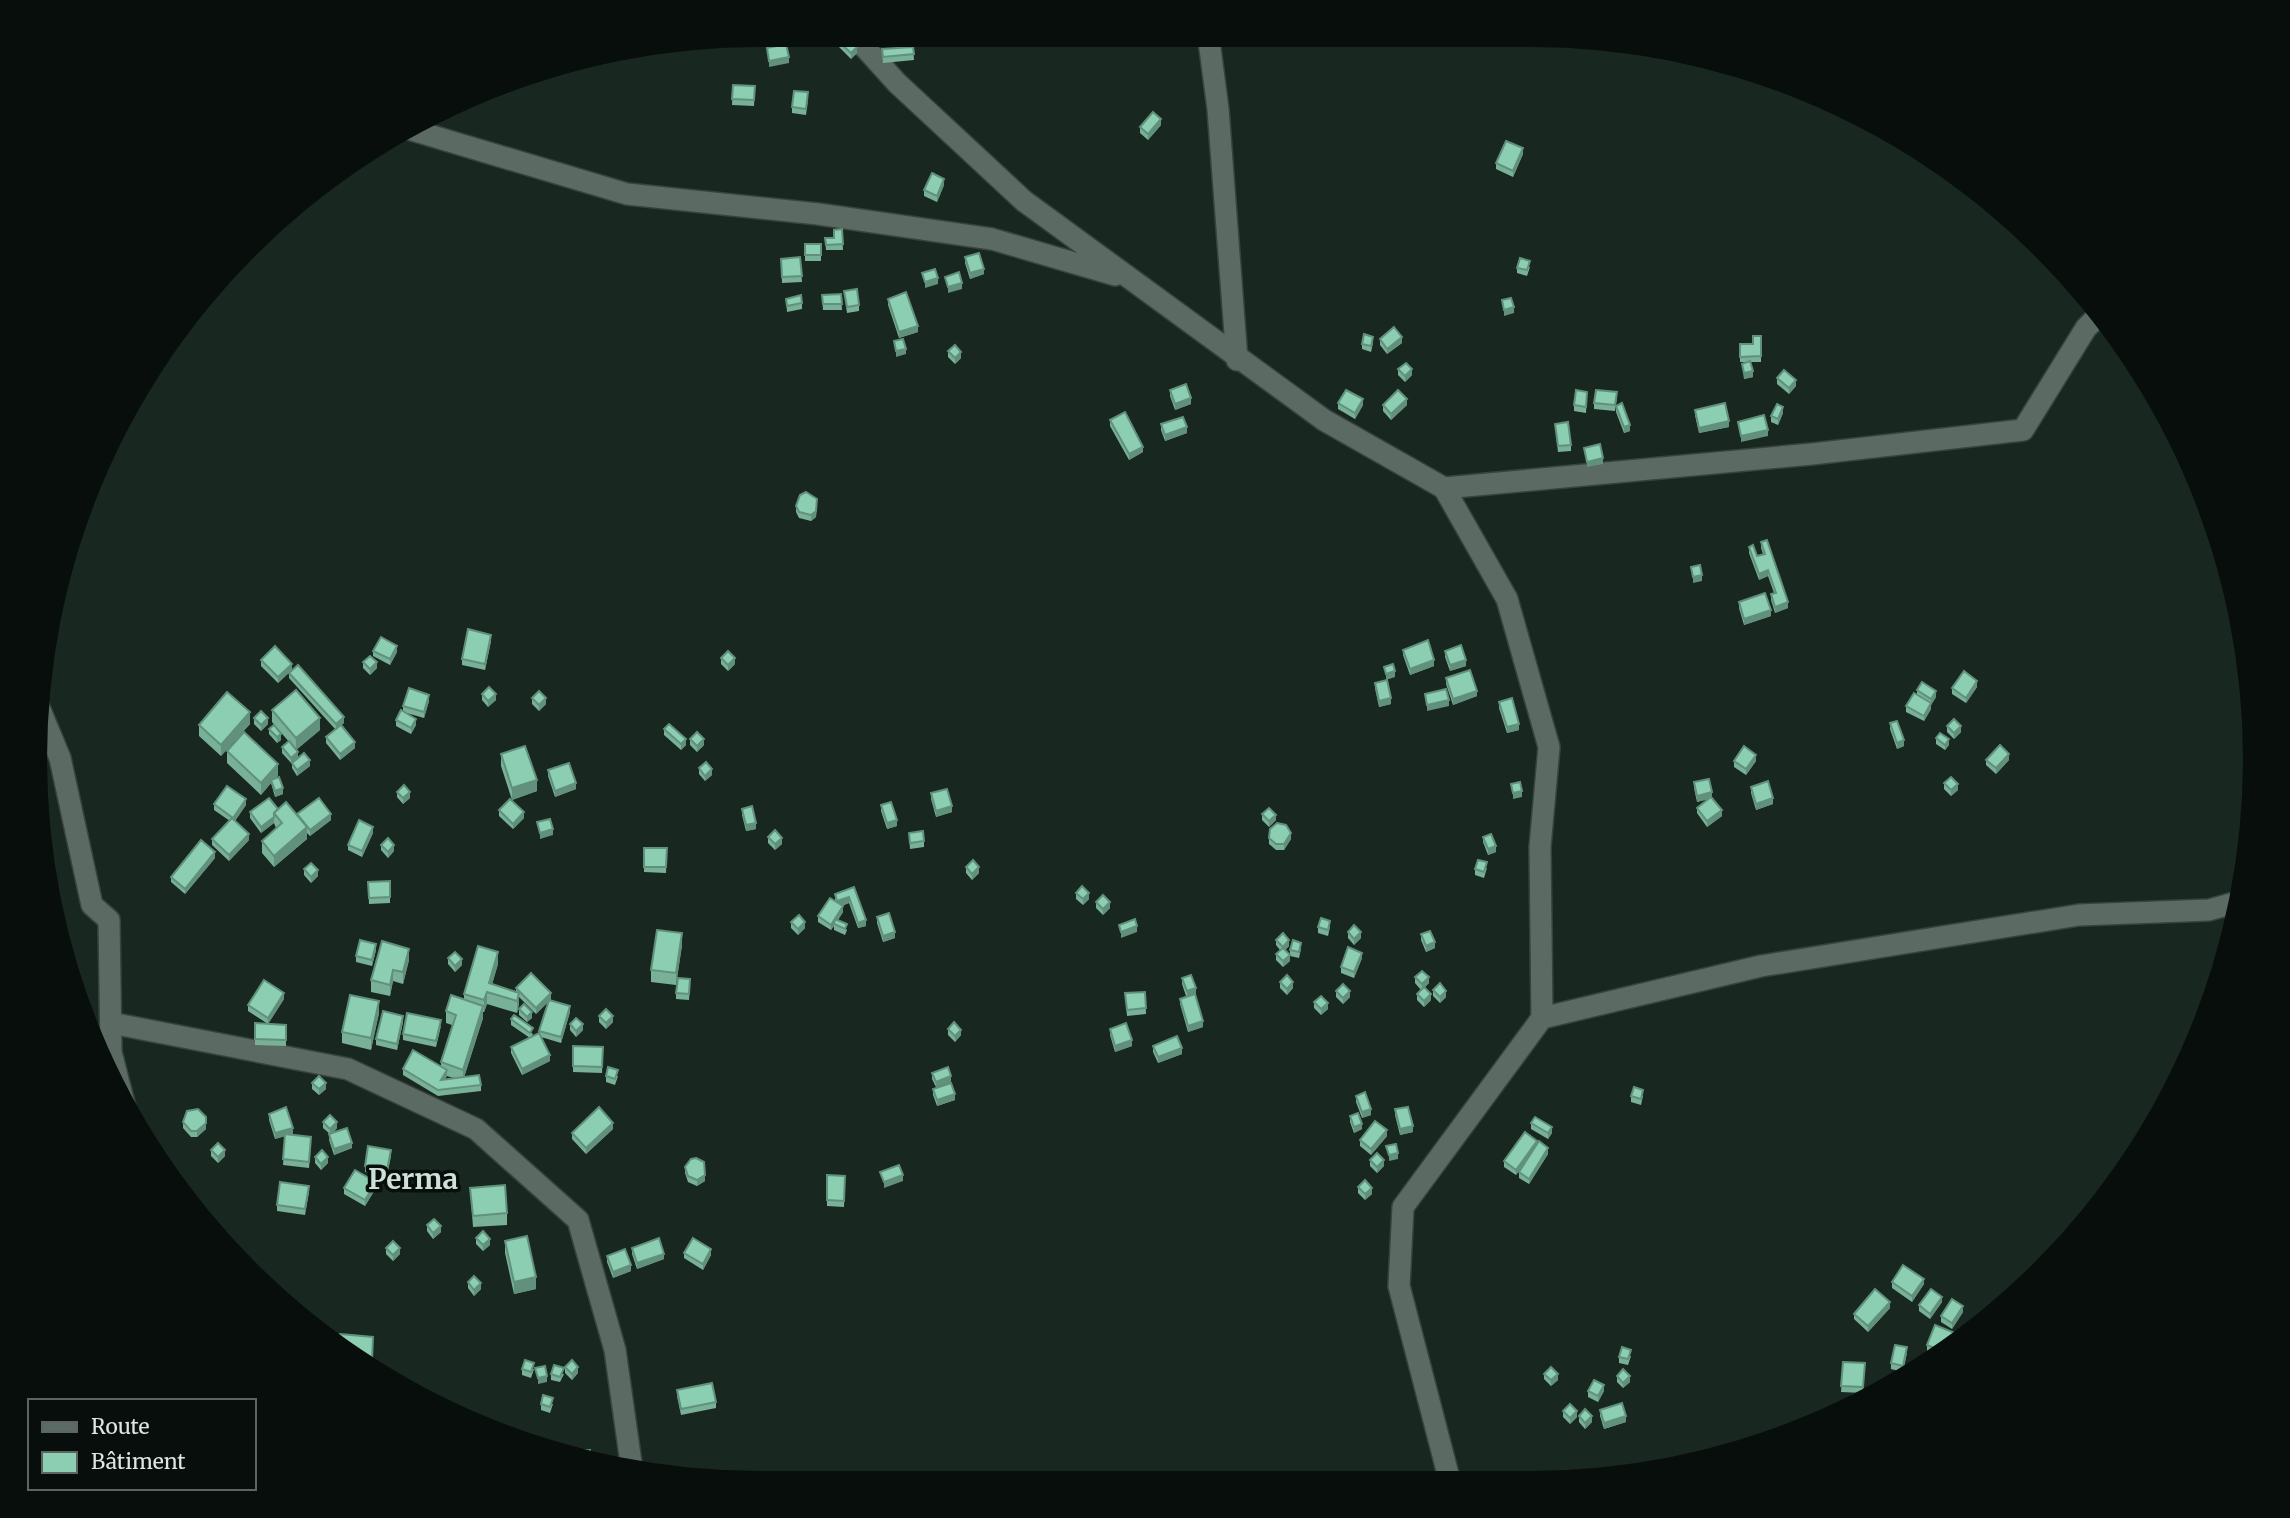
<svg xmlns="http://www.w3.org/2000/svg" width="2290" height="1518" viewBox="0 0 2290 1518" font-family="Merriweather,serif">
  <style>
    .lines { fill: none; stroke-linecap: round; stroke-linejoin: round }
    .minor-casing { stroke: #38433e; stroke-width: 24 }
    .minor { stroke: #5b6b64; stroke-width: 21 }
    .wall { fill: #78b198; fill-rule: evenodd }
    .shaded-wall { fill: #61907c }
    .building { fill: #8bceb1; stroke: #61907c; stroke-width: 2 }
    .labels { text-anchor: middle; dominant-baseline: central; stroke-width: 7; stroke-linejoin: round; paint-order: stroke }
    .quarter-label { font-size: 28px; font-weight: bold; fill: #cee0d7; stroke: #080e0c }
  </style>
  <rect width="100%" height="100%" fill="#192721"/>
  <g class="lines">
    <defs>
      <g id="minor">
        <polyline points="859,41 897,83 1024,201 1324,420 1444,488 1507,599 1549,747 1540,847 1542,1018"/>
        <polyline points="1209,41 1218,109 1237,360"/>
        <polyline points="412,130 627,194 818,214 992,239 1115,275"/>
        <polyline points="1444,488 1812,454 2023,430 2086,328 2099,315"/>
        <polyline points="38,705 60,758 92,905 109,920 111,1052 125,1107"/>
        <polyline points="111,1023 348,1069 476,1129 578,1220 615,1350 632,1470"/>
        <polyline points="1450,1482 1399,1286 1403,1207 1542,1018 1761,966 2079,915 2209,910 2241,901"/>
      </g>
    </defs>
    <use href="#minor" class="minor-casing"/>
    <use href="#minor" class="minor"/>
  </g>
  <g class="wall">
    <polygon points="667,41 681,41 681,44"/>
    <polygon points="833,41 850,41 857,53 851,59"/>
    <polygon points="913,47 914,60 883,63 882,49"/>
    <polygon points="733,85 755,86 754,106 732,105"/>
    <polygon points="808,98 806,115 792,113 792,107"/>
    <polygon points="1161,125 1148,140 1140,133 1140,127"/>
    <polygon points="1523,154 1513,177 1496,169 1496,163"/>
    <polygon points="944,185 937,202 924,196 924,190"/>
    <polygon points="842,229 843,250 826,250 825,238 834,238"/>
    <rect x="805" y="244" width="16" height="17"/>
    <polygon points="800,257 802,282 782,283 781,259"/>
    <polygon points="965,257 984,274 970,279 965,263"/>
    <polygon points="1530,267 1527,276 1517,273 1517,268"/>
    <polygon points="844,291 859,305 859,311 847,313"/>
    <polygon points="841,294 842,310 823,310 822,295"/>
    <polygon points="786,299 802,303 802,309 787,312"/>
    <polygon points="888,299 918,332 899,338 888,305"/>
    <polygon points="1761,336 1761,362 1751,362 1753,377 1744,379 1742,364 1746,362 1740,362 1740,344 1753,344"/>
    <polygon points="1380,339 1402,343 1387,354 1380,345"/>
    <polygon points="1373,343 1371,352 1362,349 1362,344"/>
    <polygon points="948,351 961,358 955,364 948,357"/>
    <polygon points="1398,369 1412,375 1405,382 1398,375"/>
    <polygon points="1777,378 1796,386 1789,394 1777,384"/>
    <polygon points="1170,390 1191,404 1175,410 1170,396"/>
    <polygon points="1587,392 1586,413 1574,411 1574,405"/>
    <polygon points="1617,398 1615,411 1594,409 1594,403"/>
    <polygon points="1338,403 1363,405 1355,419 1338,409"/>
    <polygon points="1383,405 1407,405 1391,420 1383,411"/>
    <polygon points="1616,406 1630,431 1624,433 1616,412"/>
    <polygon points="1695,410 1729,427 1699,433 1695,415"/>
    <polygon points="1783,413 1778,425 1771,422 1771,416"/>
    <polygon points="1110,420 1143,452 1129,460 1110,426"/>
    <polygon points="1161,424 1187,433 1165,441 1161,430"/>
    <polygon points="1555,424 1571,445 1571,451 1558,452"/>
    <polygon points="817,505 816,517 811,521 799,518 796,512 796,506"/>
    <polygon points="1761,542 1788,608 1775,613 1771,600 1771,594 1774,593 1768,576 1759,580 1749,553 1749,547 1757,556 1763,554 1761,548"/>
    <polygon points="1739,602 1771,616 1744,625 1739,608"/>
    <polygon points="491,641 485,670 462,665 462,659"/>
    <polygon points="1403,650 1434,666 1410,675 1403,655"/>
    <polygon points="373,651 397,652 390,665 373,656"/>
    <polygon points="1445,651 1466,666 1450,671 1445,657"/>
    <polygon points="721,658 735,664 728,671 721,664"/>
    <polygon points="261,660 292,670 278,683 261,666"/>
    <polygon points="363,662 377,668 370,675 363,668"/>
    <polygon points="289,673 344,723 341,725 355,748 340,760 326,743 326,737 335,729 289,678"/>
    <polygon points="1446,678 1477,696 1453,705 1446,684"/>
    <polygon points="1375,683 1391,704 1379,707 1375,688"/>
    <polygon points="1977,687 1966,703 1952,694 1952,688"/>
    <polygon points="1917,690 1936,697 1931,705 1931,709 1924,721 1906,712 1906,706 1917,695"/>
    <polygon points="482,694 496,700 488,707 482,700"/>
    <polygon points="532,698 546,704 539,711 532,704"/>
    <polygon points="429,701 424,718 403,712 403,706"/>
    <polygon points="1499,702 1519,730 1507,733 1499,708"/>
    <polygon points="272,710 320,730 296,750 272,722"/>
    <polygon points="254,718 268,724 261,731 254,724"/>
    <polygon points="396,720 416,725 411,734 396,726"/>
    <polygon points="1890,723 1904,746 1897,749 1890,729"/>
    <polygon points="250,724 221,756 199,736 199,725"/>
    <polygon points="1947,726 1961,732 1954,739 1947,732"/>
    <polygon points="269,729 281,740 277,743 269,734"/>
    <polygon points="664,729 686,745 681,750 664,735"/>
    <polygon points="1936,738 1949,745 1945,750 1936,744"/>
    <polygon points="690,739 704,745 697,752 690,745"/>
    <polygon points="282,747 298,758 310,766 297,776 292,768 292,764 282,753"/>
    <polygon points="227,751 278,775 276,779 283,794 275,797 271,783 261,795 227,763"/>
    <polygon points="501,754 537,791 512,800 501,766"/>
    <polygon points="1986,760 2009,760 1996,774 1986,765"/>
    <polygon points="1734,761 1756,761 1746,775 1734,767"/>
    <polygon points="699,768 712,775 705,781 699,774"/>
    <polygon points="548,770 576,789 555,797 548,776"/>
    <polygon points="1694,782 1712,797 1722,816 1707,827 1697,813 1697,808 1708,799 1697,802 1694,788"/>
    <polygon points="1944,783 1958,790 1951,796 1944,789"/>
    <polygon points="1751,787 1773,804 1756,810 1751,793"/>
    <polygon points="397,792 410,798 403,804 397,797"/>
    <polygon points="931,793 952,812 936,817 931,799"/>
    <polygon points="214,804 246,805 235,821 249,840 229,861 212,845 212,839 230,821 214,810"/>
    <polygon points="881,805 897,826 887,829 881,811"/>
    <polygon points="278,809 297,816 331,820 310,836 307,833 307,839 274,867 262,853 262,841 276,828 274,823 261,833 250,818 250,812"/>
    <polygon points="742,809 756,829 746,831 742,815"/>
    <polygon points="499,810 524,818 513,829 499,816"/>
    <polygon points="1262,814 1276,820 1269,827 1262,820"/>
    <polygon points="373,833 362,857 348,850 348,845"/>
    <polygon points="909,833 924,841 924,847 910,849"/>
    <polygon points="768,837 782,844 775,850 768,843"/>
    <polygon points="1483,837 1496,852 1488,855 1483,842"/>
    <polygon points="1269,838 1291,839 1284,850 1276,850 1269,844"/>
    <polygon points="381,845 394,851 388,858 381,850"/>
    <polygon points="644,848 667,848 666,873 644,872"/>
    <polygon points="215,858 185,894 171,882 171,877"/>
    <polygon points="966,867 979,873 972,880 966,873"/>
    <polygon points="1487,868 1484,878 1475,875 1475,869"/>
    <polygon points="304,869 318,876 311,883 304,875"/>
    <polygon points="390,881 390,903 369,904 368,882"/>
    <polygon points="854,887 866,926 858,928 849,903 842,906 843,912 838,920 847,930 845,935 834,930 834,926 831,930 818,922 818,916 835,901 835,894"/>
    <polygon points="1076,893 1089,899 1083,905 1076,899"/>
    <polygon points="1096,902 1110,908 1103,915 1096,908"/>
    <polygon points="877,917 895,938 883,942 877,923"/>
    <polygon points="791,922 805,928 798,935 791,928"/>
    <polygon points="1318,927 1330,927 1328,936 1318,933"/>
    <polygon points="1348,932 1361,938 1354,945 1348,938"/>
    <polygon points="1421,934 1435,948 1426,952 1421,940"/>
    <polygon points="1276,940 1289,946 1285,950 1290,961 1283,967 1276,960 1276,954 1280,950 1276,945"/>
    <polygon points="682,945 676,985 651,982 651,970"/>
    <polygon points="1301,949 1299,958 1290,956 1290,950"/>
    <polygon points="376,950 372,966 356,962 356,956"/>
    <polygon points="448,958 462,965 455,972 448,964"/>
    <polygon points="1362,958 1354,978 1341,973 1341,967"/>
    <polygon points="409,960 403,984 393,981 390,996 371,992 371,980"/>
    <path d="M498,964L492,984L516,992V988L551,999L550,1000L570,1012L561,1043L541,1037L550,1061L522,1075L511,1053V1047L530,1038L511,1025V1019L533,1034L531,1037L539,1034L549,1001L536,1014L519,997V1004L517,1013L487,1004L484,1012H483V1018L464,1077L481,1085V1091L438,1096L403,1075V1069L441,1066V1062L452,1025L446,1023V1011L464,1000V994ZM447,1076L450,1077L454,1078L445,1079Z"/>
    <polygon points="1415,977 1429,983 1425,987 1431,1000 1424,1007 1417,1000 1417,994 1421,990 1415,983"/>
    <polygon points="1182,978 1196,993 1195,994 1203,1027 1188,1032 1180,1004 1180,999 1186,996 1182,984"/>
    <polygon points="1280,982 1293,988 1287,995 1280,988"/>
    <polygon points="690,985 689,1000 676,999 676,993"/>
    <polygon points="1433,990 1446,997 1440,1003 1433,996"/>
    <polygon points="1336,991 1350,997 1343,1004 1336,997"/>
    <polygon points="1145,992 1146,1014 1127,1016 1125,993"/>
    <polygon points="284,999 268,1024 286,1025 286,1046 255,1045 255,1023 268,1024 248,1011 248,1005"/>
    <polygon points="1314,1002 1328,1009 1321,1015 1314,1008"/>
    <polygon points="519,1009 532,1018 527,1022 519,1015"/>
    <polygon points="379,1013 371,1050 342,1043 342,1032"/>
    <polygon points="599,1016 613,1022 606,1029 599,1022"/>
    <polygon points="403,1022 397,1050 376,1045 376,1039"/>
    <polygon points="570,1024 583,1030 576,1037 570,1030"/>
    <polygon points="441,1026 436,1047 403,1040 403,1034"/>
    <polygon points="948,1029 961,1035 955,1042 948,1035"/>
    <polygon points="1110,1029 1132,1046 1115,1052 1110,1035"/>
    <polygon points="573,1046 603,1047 602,1073 573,1072"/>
    <polygon points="1153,1046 1182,1054 1158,1063 1153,1052"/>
    <polygon points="932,1073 951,1082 936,1087 932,1079"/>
    <polygon points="606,1076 618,1076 615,1085 606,1082"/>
    <polygon points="312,1083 326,1089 319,1095 312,1089"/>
    <polygon points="933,1089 955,1100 937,1106 933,1095"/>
    <polygon points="1356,1096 1371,1115 1362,1118 1356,1102"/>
    <polygon points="1631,1096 1643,1096 1641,1105 1631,1102"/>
    <polygon points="1395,1109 1413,1132 1400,1135 1395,1115"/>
    <polygon points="269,1114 293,1134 290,1134 311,1143 309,1168 283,1165 285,1136 275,1139 269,1120"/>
    <polygon points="1350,1116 1362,1129 1354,1133 1350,1122"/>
    <polygon points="206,1117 206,1129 197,1137 191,1137 183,1128 183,1122"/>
    <polygon points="323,1122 337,1128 332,1134 352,1148 334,1155 329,1140 330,1134 323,1128"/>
    <polygon points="1531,1123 1552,1133 1548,1139 1531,1129"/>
    <polygon points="613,1129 586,1154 572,1139 572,1133"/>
    <polygon points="1387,1136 1371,1155 1360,1146 1360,1140"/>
    <polygon points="1537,1145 1548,1154 1529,1184 1519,1178 1519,1172 1527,1160 1516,1175 1504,1167 1504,1161"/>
    <polygon points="211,1150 225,1156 218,1163 211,1156"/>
    <polygon points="391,1156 387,1176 365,1172 365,1166"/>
    <polygon points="315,1157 328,1163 321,1170 315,1163"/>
    <polygon points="1370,1160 1384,1166 1377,1173 1370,1166"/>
    <polygon points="685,1167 705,1181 697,1186 688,1182 685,1173"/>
    <polygon points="827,1175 845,1176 844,1207 827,1206"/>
    <polygon points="1358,1187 1372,1194 1365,1200 1358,1193"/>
    <polygon points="344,1188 376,1188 365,1206 344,1194"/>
    <polygon points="470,1188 507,1213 507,1225 473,1227"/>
    <polygon points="309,1192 305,1215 277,1211 277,1205"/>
    <polygon points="427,1225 441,1232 433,1239 427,1231"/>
    <polygon points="476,1238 490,1245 483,1251 476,1244"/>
    <polygon points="505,1241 536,1289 514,1294 505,1253"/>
    <polygon points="386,1248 400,1254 393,1261 386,1254"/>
    <polygon points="632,1248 664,1259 637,1269 632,1254"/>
    <polygon points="684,1253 711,1255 703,1270 684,1258"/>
    <polygon points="607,1256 631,1271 613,1278 607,1262"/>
    <polygon points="468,1282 481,1289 474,1296 468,1288"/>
    <polygon points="1892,1282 1924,1284 1912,1302 1892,1288"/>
    <polygon points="1942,1302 1930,1319 1919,1311 1919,1305"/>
    <polygon points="1890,1308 1868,1332 1854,1319 1854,1314"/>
    <polygon points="1963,1312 1952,1329 1941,1322 1941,1316"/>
    <polygon points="373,1337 372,1367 367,1367 356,1361 340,1347"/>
    <polygon points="1955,1339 1953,1345 1939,1356 1927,1351 1927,1345"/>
    <polygon points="1907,1353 1903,1372 1891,1369 1891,1363"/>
    <polygon points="1631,1356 1628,1365 1619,1363 1619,1357"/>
    <polygon points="1843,1362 1865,1363 1863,1393 1841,1392"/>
    <polygon points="565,1367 578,1373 572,1380 565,1373"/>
    <polygon points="522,1369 534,1369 531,1378 522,1375"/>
    <polygon points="551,1374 564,1374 560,1382 551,1380"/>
    <polygon points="1544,1374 1558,1380 1551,1386 1544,1379"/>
    <polygon points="1617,1376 1630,1382 1623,1388 1617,1382"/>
    <polygon points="677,1390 716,1402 716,1408 681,1415 677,1396"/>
    <polygon points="1588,1391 1604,1391 1598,1402 1588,1397"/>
    <polygon points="541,1404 553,1404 550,1413 541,1410"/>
    <polygon points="1600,1410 1626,1422 1604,1429 1600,1416"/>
    <polygon points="1563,1411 1577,1417 1570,1424 1563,1417"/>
    <polygon points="1579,1416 1592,1422 1585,1429 1579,1422"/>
  </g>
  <g class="shaded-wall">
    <polygon points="857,47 857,53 851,59 851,53"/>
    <polygon points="789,57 789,63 769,67 769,61"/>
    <polygon points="1161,119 1161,125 1148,140 1148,134"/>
    <polygon points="1523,148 1523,154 1513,177 1513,171"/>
    <polygon points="944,179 944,185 937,202 937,196"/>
    <polygon points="984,269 984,274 970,279 970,273"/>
    <polygon points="938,278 938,284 925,288 925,282"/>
    <polygon points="962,283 962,289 948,293 948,287"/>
    <polygon points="1514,307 1514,313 1504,316 1504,310"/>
    <polygon points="918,326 918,332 899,338 899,332"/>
    <polygon points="1402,337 1402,343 1387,354 1387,349"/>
    <polygon points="906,349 906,354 896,357 896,351"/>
    <polygon points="961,352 961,358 955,364 955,358"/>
    <polygon points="1412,369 1412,375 1405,382 1405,376"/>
    <polygon points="1753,371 1753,377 1744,379 1744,373"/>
    <polygon points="1796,380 1796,386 1789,394 1789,388"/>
    <polygon points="1191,398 1191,404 1175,410 1175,404"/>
    <polygon points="1363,399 1363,405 1355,419 1355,413"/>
    <polygon points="1407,399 1407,405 1391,420 1391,414"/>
    <polygon points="1783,407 1783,413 1778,425 1778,419"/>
    <polygon points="1729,421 1729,427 1699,433 1699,428"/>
    <polygon points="1630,425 1630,431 1624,433 1624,427"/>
    <polygon points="1187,427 1187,433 1165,441 1165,435"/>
    <polygon points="1768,430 1768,436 1741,442 1741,436"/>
    <polygon points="1143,447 1143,452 1129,460 1129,454"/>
    <polygon points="1603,458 1603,464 1587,467 1587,462"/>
    <polygon points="817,499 816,517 811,521 811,515"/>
    <polygon points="1768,570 1768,576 1759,580 1759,574"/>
    <polygon points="1702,575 1702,581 1693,583 1693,577"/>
    <polygon points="1788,602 1788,608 1775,613 1775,607"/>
    <polygon points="1771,610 1771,616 1744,625 1744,619"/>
    <polygon points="491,635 491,641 485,670 485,664"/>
    <polygon points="397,646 397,652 390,665 390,659"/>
    <polygon points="735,658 735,664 728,671 728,665"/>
    <polygon points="1434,660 1434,666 1410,675 1410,669"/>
    <polygon points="1466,660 1466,666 1450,671 1450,665"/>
    <polygon points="377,662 377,668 370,675 370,669"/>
    <polygon points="292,664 292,670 278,683 278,677"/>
    <polygon points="1395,671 1395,677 1386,680 1386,674"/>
    <polygon points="1977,681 1977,687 1966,703 1966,698"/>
    <polygon points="1477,691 1477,696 1453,705 1453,699"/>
    <polygon points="1936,691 1936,697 1931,705 1931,699"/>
    <polygon points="496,694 496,700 488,707 488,701"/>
    <polygon points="429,695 429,701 424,718 424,712"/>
    <polygon points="546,698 546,704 539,711 539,705"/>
    <polygon points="1391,698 1391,704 1379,707 1379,701"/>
    <polygon points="1449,700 1449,706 1427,711 1427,705"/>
    <polygon points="1931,703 1931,709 1924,721 1924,716"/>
    <polygon points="250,712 250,724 221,756 221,745"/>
    <polygon points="344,717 344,723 336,730 336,724"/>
    <polygon points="268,718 268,724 261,731 261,725"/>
    <polygon points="320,718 320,730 296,750 296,738"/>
    <polygon points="416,719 416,725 411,734 411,728"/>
    <polygon points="1519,724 1519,730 1507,733 1507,727"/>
    <polygon points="1961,726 1961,732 1954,739 1954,733"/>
    <polygon points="281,734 281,740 277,743 277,737"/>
    <polygon points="686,739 686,745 681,750 681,744"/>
    <polygon points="704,739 704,745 697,752 697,746"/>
    <polygon points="1949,739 1949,745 1945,750 1945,745"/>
    <polygon points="1904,740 1904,746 1897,749 1897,743"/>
    <polygon points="355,742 355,748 340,760 340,754"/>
    <polygon points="298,752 298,758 291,764 291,758"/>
    <polygon points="2009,754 2009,760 1996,774 1996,768"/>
    <polygon points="1756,755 1756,761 1746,775 1746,769"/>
    <polygon points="310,760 310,766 297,776 297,770"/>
    <polygon points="278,764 278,775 272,782 271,780 271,783 261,795 261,783"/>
    <polygon points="712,769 712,775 705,781 705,776"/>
    <polygon points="537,780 537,791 512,800 512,788"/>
    <polygon points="576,783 576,789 555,797 555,791"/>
    <polygon points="1958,784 1958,790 1951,796 1951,790"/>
    <polygon points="283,788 283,794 275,797 275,791"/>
    <polygon points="1522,791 1522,797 1513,799 1513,793"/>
    <polygon points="410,792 410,798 403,804 403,798"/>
    <polygon points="1712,792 1712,798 1697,802 1697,796"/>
    <polygon points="1773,798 1773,804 1756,810 1756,804"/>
    <polygon points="246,799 246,805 233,823 233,818"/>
    <polygon points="952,806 952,812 936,817 936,811"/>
    <polygon points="1722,810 1722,816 1707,827 1707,821"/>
    <polygon points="524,812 524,818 513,829 513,824"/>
    <polygon points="331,814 331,820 310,836 310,830"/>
    <polygon points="1276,815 1276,820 1269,827 1269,821"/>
    <polygon points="274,817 274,823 261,833 261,827"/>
    <polygon points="897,820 897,826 887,829 887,823"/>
    <polygon points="756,823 756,829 746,831 746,825"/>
    <polygon points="307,827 307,839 274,867 274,856"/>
    <polygon points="373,827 373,833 362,857 362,851"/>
    <polygon points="553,829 553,835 540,839 540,833"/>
    <polygon points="1291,833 1291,839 1284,850 1284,844"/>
    <polygon points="249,834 249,840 229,861 229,855"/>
    <polygon points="782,838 782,844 775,850 775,844"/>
    <polygon points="394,845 394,851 388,858 388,852"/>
    <polygon points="1496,846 1496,852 1488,855 1488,849"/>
    <polygon points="215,852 215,858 185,894 185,889"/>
    <polygon points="979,867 979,873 972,880 972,874"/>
    <polygon points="318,870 318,876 311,883 311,877"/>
    <polygon points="1089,893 1089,899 1083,905 1083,899"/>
    <polygon points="849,897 849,903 837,907 837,901"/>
    <polygon points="1110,902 1110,908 1103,915 1103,909"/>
    <polygon points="843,906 843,912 831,930 831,925"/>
    <polygon points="866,920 866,926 858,928 858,923"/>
    <polygon points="805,922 805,928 798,935 798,929"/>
    <polygon points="1137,926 1137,932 1121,938 1121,932"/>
    <polygon points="895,932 895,938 883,942 883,936"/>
    <polygon points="1361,932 1361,938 1354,945 1354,939"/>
    <polygon points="682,933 682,945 676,985 676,973"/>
    <polygon points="1289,940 1289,946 1283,953 1283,947"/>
    <polygon points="1435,942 1435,948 1426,952 1426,946"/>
    <polygon points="376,944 376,950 372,966 372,960"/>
    <polygon points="409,949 409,960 403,984 403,972"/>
    <polygon points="498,952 498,964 489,995 489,983"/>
    <polygon points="1362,953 1362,958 1354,978 1354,972"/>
    <polygon points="1290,955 1290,961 1283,967 1283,961"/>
    <polygon points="462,959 462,965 455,972 455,966"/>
    <polygon points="393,970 393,981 390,996 390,985"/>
    <polygon points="1429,977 1429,983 1422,990 1422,984"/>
    <polygon points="1293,982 1293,988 1287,995 1287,989"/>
    <polygon points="1196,988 1196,993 1187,997 1187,991"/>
    <polygon points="1350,991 1350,997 1343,1004 1343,998"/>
    <polygon points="1446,991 1446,997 1440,1003 1440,997"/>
    <polygon points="487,992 487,1004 484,1012 484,1000"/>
    <polygon points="284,993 284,999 268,1024 268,1018"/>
    <polygon points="519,993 519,1004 517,1013 517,1001"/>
    <polygon points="551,993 551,999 536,1014 536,1008"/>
    <polygon points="1431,994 1431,1000 1424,1007 1424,1001"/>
    <polygon points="379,1001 379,1013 371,1050 371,1038"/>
    <polygon points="1328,1003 1328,1009 1321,1015 1321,1009"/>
    <polygon points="483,1006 483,1018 463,1081 463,1070"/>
    <polygon points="570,1006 570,1012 561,1043 561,1037"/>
    <polygon points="532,1012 532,1018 527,1022 527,1017"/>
    <polygon points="403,1016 403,1022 397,1050 397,1044"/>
    <polygon points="613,1016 613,1022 606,1029 606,1023"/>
    <polygon points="1203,1021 1203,1027 1188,1032 1188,1026"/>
    <polygon points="583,1024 583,1030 576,1037 576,1031"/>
    <polygon points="961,1030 961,1035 955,1042 955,1036"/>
    <polygon points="1132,1040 1132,1046 1115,1052 1115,1046"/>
    <polygon points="1182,1048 1182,1054 1158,1063 1158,1057"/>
    <polygon points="550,1055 550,1061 522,1075 522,1069"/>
    <polygon points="447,1070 447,1076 441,1086 441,1080"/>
    <polygon points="951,1076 951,1082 936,1087 936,1082"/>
    <polygon points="326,1083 326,1089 319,1095 319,1089"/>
    <polygon points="955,1094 955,1100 937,1106 937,1100"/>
    <polygon points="1371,1109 1371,1115 1362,1118 1362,1112"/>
    <polygon points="337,1122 337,1128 330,1135 330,1129"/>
    <polygon points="206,1123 206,1129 197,1137 197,1131"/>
    <polygon points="613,1123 613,1129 586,1154 586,1148"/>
    <polygon points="1362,1124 1362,1129 1354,1133 1354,1127"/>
    <polygon points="1413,1126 1413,1132 1400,1135 1400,1129"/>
    <polygon points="1552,1127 1552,1133 1548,1139 1548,1133"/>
    <polygon points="293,1128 293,1134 275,1139 275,1133"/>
    <polygon points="1387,1130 1387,1136 1371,1155 1371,1149"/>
    <polygon points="1537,1141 1537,1147 1516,1175 1516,1170"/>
    <polygon points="352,1143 352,1148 334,1155 334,1149"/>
    <polygon points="1548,1148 1548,1154 1529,1184 1529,1179"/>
    <polygon points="225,1150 225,1156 218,1163 218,1157"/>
    <polygon points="1398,1153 1398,1159 1389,1161 1389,1155"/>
    <polygon points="328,1157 328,1163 321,1170 321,1164"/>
    <polygon points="1384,1160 1384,1166 1377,1173 1377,1167"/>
    <polygon points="705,1175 705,1181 697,1186 697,1180"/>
    <polygon points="903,1175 903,1181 884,1188 884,1182"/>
    <polygon points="376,1182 376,1188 365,1206 365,1200"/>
    <polygon points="1372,1188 1372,1194 1365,1200 1365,1194"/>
    <polygon points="441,1226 441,1232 433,1239 433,1233"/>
    <polygon points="490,1239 490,1245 483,1251 483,1245"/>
    <polygon points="400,1248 400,1254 393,1261 393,1255"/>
    <polygon points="711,1249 711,1255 703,1270 703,1264"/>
    <polygon points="664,1254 664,1259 637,1269 637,1263"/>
    <polygon points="631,1265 631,1271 613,1278 613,1272"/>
    <polygon points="536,1277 536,1289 514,1294 514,1282"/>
    <polygon points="1924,1279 1924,1284 1912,1302 1912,1296"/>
    <polygon points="481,1283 481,1289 474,1296 474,1290"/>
    <polygon points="1942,1297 1942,1302 1930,1319 1930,1314"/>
    <polygon points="1890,1302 1890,1308 1868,1332 1868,1326"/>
    <polygon points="1963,1306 1963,1312 1952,1329 1952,1323"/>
    <polygon points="1955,1333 1955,1339 1953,1345 1950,1348"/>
    <polygon points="578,1367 578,1373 572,1380 572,1374"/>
    <polygon points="1558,1374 1558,1380 1551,1386 1551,1380"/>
    <polygon points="547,1376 547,1382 538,1384 538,1378"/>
    <polygon points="1630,1376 1630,1382 1623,1388 1623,1383"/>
    <polygon points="1604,1385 1604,1391 1598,1402 1598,1396"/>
    <polygon points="1577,1411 1577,1417 1570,1424 1570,1418"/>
    <polygon points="1592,1416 1592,1422 1585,1429 1585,1423"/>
    <polygon points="1626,1416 1626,1422 1604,1429 1604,1423"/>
  </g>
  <g class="building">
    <polygon points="838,41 850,41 857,47 851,53"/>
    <polygon points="786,44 789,57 769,61 767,48"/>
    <polygon points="913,47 914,54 883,57 882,49"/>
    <polygon points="733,85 755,86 754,100 732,99"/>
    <polygon points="794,91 808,92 806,109 792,107"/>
    <polygon points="1153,112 1161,119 1148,134 1140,127"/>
    <polygon points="1506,141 1523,148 1513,171 1496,163"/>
    <polygon points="932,173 944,179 937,196 924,190"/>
    <polygon points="842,229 843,244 826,245 825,238 834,238 834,230"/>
    <rect x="805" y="244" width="16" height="11"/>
    <polygon points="979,253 984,269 970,273 965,257"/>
    <polygon points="800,257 802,276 782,277 781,259"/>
    <polygon points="1520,258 1530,261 1527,270 1517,268"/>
    <polygon points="935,269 938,278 925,282 922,273"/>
    <polygon points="959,272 962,283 948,287 945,277"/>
    <polygon points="857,289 859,305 847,307 844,291"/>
    <polygon points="906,292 918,326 899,332 888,299"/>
    <polygon points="841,294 842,304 823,304 822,295"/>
    <polygon points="801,295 802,303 787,306 786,299"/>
    <polygon points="1511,298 1514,307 1504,310 1502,300"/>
    <polygon points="1394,327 1402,337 1387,349 1380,339"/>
    <polygon points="1364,334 1373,337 1371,346 1362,344"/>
    <polygon points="1753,336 1761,336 1761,356 1740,357 1740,344 1753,344"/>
    <polygon points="903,339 906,349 896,351 894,341"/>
    <polygon points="955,345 961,352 955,358 948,351"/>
    <polygon points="1750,361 1753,371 1744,373 1742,364"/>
    <polygon points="1406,363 1412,369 1405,376 1398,369"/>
    <polygon points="1784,370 1796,380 1789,388 1777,378"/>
    <polygon points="1186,384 1191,398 1175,404 1170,390"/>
    <polygon points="1346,390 1363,399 1355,413 1338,403"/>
    <polygon points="1398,390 1407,399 1391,414 1383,405"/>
    <polygon points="1576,390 1587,392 1586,407 1574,405"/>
    <polygon points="1596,390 1617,392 1615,405 1594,403"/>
    <polygon points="1622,403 1630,425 1624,427 1616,406"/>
    <polygon points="1725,403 1729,421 1699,428 1695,410"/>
    <polygon points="1777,404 1783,407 1778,419 1771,416"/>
    <polygon points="1125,412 1143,447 1129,454 1110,420"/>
    <polygon points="1764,415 1768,430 1741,436 1738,422"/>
    <polygon points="1183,417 1187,427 1165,435 1161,424"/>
    <polygon points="1568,422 1571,445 1558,446 1555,424"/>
    <polygon points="1600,444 1603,458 1587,462 1584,448"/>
    <polygon points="806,492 817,499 816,511 811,515 799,512 796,506 800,495"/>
    <polygon points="1767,540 1788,602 1775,607 1771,594 1776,593 1768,570 1759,574 1749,547 1753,545 1757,556 1765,554 1761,542"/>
    <polygon points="1700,565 1702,575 1693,577 1691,567"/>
    <polygon points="1765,593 1771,610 1744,619 1739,602"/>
    <polygon points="468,629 491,635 485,664 462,659"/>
    <polygon points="381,637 397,646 390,659 373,651"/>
    <polygon points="1428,640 1434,660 1410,669 1403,650"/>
    <polygon points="1461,645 1466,660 1450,665 1445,651"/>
    <polygon points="275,646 292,664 278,677 261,660"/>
    <polygon points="728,651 735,658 728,665 721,658"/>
    <polygon points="370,656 377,662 370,669 363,662"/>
    <polygon points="1393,664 1395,671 1386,674 1384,667"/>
    <polygon points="298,665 344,717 336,724 289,673"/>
    <polygon points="1470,670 1477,691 1453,699 1446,678"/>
    <polygon points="1964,671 1977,681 1966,698 1952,688"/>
    <polygon points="1387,680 1391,698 1379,701 1375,683"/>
    <polygon points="1922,682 1936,691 1931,699 1917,690"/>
    <polygon points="489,687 496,694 488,701 482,694"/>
    <polygon points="409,688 429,695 424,712 403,706"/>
    <polygon points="1446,689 1449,700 1427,705 1425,694"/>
    <polygon points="296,690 320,718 296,738 272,710"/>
    <polygon points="539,691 546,698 539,705 532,698"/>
    <polygon points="227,692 250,712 221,745 199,725"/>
    <polygon points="1914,693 1931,703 1924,716 1906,706"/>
    <polygon points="1512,698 1519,724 1507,727 1499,702"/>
    <polygon points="401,710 416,719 411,728 396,720"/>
    <polygon points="261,711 268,718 261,725 254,718"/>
    <polygon points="1954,719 1961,726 1954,733 1947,726"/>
    <polygon points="1897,721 1904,740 1897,743 1890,723"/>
    <polygon points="669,724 686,739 681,744 664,729"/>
    <polygon points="274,725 281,734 277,737 269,729"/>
    <polygon points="341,725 355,742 340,754 326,737"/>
    <polygon points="244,732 278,764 261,783 227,751"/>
    <polygon points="697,732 704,739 697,746 690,739"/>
    <polygon points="1940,733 1949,739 1945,745 1936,738"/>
    <polygon points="289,741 298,752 291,758 282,747"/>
    <polygon points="2000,745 2009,754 1996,768 1986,760"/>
    <polygon points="525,746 537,780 512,788 501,754"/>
    <polygon points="1744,746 1756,755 1746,769 1734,761"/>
    <polygon points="304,753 310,760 297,770 292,763"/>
    <polygon points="706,762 712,769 705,776 699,768"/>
    <polygon points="569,763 576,783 555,791 548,770"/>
    <polygon points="279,777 283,788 275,791 271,780"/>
    <polygon points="1951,777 1958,784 1951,790 1944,783"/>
    <polygon points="1709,779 1712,792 1697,796 1694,782"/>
    <polygon points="1768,781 1773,798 1756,804 1751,787"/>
    <polygon points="1520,782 1522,791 1513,793 1511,784"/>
    <polygon points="404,785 410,792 403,798 397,792"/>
    <polygon points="227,786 246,799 233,818 214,804"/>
    <polygon points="947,789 952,806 936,811 931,793"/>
    <polygon points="1711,797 1722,810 1707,821 1697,808"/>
    <polygon points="269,798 278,809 274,813 274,817 261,827 250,812"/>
    <polygon points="319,798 331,814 310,830 297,814"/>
    <polygon points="510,799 524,812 513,824 499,810"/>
    <polygon points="286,802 307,827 274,856 262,841 282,823 274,813"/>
    <polygon points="891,802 897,820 887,823 881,805"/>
    <polygon points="752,806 756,823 746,825 742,809"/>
    <polygon points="1269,808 1276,815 1269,821 1262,814"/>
    <polygon points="232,818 249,834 229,855 212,839"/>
    <polygon points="550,819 553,829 540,833 537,822"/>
    <polygon points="359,820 373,827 362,851 348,845"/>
    <polygon points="1277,823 1286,825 1291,833 1284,844 1276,844 1269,838 1270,829"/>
    <polygon points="775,830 782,838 775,844 768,837"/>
    <polygon points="923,831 924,841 910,843 909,833"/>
    <polygon points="1491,834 1496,846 1488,849 1483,837"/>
    <polygon points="388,838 394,845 388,852 381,845"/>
    <polygon points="201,840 215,852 185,889 171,877"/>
    <polygon points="644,848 667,848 666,867 644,867"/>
    <polygon points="973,860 979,867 972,874 966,867"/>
    <polygon points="1478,860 1487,862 1484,872 1475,869"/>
    <polygon points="311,863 318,870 311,877 304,869"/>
    <polygon points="390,881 390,897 369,898 368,882"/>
    <polygon points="1082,886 1089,893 1083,899 1076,893"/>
    <polygon points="854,887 866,920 858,923 849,897 837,901 835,894"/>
    <polygon points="1103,895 1110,902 1103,909 1096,902"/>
    <polygon points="830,898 843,906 831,925 818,916"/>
    <polygon points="889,913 895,932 883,936 877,917"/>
    <polygon points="799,915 805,922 798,929 791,922"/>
    <polygon points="1321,918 1330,921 1328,930 1318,927"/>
    <polygon points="835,919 847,924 845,929 834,924"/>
    <polygon points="1135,919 1137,926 1121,932 1119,925"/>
    <polygon points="1354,925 1361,932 1354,939 1348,932"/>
    <polygon points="657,930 682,933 676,973 651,970"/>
    <polygon points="1430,931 1435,942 1426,946 1421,934"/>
    <polygon points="1283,933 1289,940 1283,947 1276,940"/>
    <polygon points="360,940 376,944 372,960 356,956"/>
    <polygon points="1293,940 1301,943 1299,952 1290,950"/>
    <polygon points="382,941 409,949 403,972 393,970 390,985 371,980"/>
    <polygon points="478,946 498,952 489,983 519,993 517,1001 487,992 484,1000 464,994"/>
    <polygon points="1348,947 1362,953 1354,972 1341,967"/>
    <polygon points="1283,948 1290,955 1283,961 1276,954"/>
    <polygon points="455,952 462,959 455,966 448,958"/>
    <polygon points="1422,971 1429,977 1422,984 1415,977"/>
    <polygon points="531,973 551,993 536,1008 516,988"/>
    <polygon points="1191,975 1196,988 1187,991 1182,978"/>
    <polygon points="1287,975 1293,982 1287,989 1280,982"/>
    <polygon points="678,978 690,979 689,994 676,993"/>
    <polygon points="264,980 284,993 268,1018 248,1005"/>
    <polygon points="1440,983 1446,991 1440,997 1433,990"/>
    <polygon points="1343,984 1350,991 1343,998 1336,991"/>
    <polygon points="1424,987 1431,994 1424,1001 1417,994"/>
    <polygon points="1145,992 1146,1008 1127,1010 1125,993"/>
    <polygon points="1195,994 1203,1021 1188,1026 1180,999"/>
    <polygon points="350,995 379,1001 371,1038 342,1032"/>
    <polygon points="451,995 483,1006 463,1070 441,1062 456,1015 446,1011"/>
    <polygon points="1321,996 1328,1003 1321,1009 1314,1002"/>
    <polygon points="549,1000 570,1006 561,1037 539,1031"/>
    <polygon points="524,1004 532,1012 527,1017 519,1009"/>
    <polygon points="606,1009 613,1016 606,1023 599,1016"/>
    <polygon points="383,1011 403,1016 397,1044 376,1039"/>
    <polygon points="407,1013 441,1020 436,1041 403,1034"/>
    <polygon points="514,1015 533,1028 530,1033 511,1019"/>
    <polygon points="576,1018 583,1024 576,1031 570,1024"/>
    <polygon points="954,1022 961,1030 955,1036 948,1029"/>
    <polygon points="255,1023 286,1025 286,1040 255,1039"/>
    <polygon points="1126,1023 1132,1040 1115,1046 1110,1029"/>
    <polygon points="539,1033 550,1055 522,1069 511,1047"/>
    <polygon points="1177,1036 1182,1048 1158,1057 1153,1046"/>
    <polygon points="573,1046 603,1047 602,1067 573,1066"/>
    <polygon points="413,1050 447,1070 441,1080 479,1075 481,1085 438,1090 403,1069"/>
    <polygon points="608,1067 618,1070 615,1079 606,1076"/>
    <polygon points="948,1067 951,1076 936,1082 932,1073"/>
    <polygon points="319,1076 326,1083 319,1089 312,1083"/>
    <polygon points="951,1083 955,1094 937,1100 933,1089"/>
    <polygon points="1634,1087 1643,1090 1641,1099 1631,1096"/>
    <polygon points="1365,1092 1371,1109 1362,1112 1356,1096"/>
    <polygon points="286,1107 293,1128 275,1133 269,1114"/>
    <polygon points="599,1107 613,1123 586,1148 572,1133"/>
    <polygon points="1408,1107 1413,1126 1400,1129 1395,1109"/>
    <polygon points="198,1109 206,1117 206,1123 197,1131 191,1131 183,1122 187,1111"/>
    <polygon points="1358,1113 1362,1124 1354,1127 1350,1116"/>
    <polygon points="330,1115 337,1122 330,1129 323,1122"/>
    <polygon points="1535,1117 1552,1127 1548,1133 1531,1123"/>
    <polygon points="1375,1121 1387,1130 1371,1149 1360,1140"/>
    <polygon points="347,1128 352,1143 334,1149 329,1134"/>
    <polygon points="1525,1132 1537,1141 1516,1170 1504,1161"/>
    <polygon points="285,1134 311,1137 309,1162 283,1159"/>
    <polygon points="1539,1141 1548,1148 1529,1179 1519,1172"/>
    <polygon points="218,1143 225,1150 218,1157 211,1150"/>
    <polygon points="1396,1144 1398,1153 1389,1155 1386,1146"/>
    <polygon points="368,1146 391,1150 387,1170 365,1166"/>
    <polygon points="322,1150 328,1157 321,1164 315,1157"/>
    <polygon points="1377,1153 1384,1160 1377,1167 1370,1160"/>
    <polygon points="696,1158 704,1162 705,1175 697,1180 688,1176 685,1167 691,1159"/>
    <polygon points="899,1165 903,1175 884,1182 880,1172"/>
    <polygon points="355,1170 376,1182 365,1200 344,1188"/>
    <polygon points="827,1175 845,1176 844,1201 827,1200"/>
    <polygon points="1365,1180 1372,1188 1365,1194 1358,1187"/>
    <polygon points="280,1182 309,1186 305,1209 277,1205"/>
    <polygon points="505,1185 507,1213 473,1216 470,1188"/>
    <polygon points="434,1219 441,1226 433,1233 427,1225"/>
    <polygon points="483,1231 490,1239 483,1245 476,1238"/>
    <polygon points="527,1236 536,1277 514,1282 505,1241"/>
    <polygon points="659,1238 664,1254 637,1263 632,1248"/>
    <polygon points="693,1238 711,1249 703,1264 684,1253"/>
    <polygon points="393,1241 400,1248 393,1255 386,1248"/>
    <polygon points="625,1249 631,1265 613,1272 607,1256"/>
    <polygon points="1903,1265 1924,1279 1912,1296 1892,1282"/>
    <polygon points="474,1276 481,1283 474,1290 468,1282"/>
    <polygon points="1875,1289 1890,1302 1868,1326 1854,1314"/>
    <polygon points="1931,1289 1942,1297 1930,1314 1919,1305"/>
    <polygon points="1952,1299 1963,1306 1952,1323 1941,1316"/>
    <polygon points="1935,1325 1955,1333 1950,1348 1944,1352 1927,1345"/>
    <polygon points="340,1334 373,1337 372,1361 356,1360 340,1347"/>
    <polygon points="1895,1345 1907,1347 1903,1366 1891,1363"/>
    <polygon points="1622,1347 1631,1350 1628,1359 1619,1357"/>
    <polygon points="525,1360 534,1363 531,1372 522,1369"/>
    <polygon points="572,1360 578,1367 572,1374 565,1367"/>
    <polygon points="1843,1362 1865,1363 1863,1387 1841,1386"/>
    <polygon points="554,1365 564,1368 560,1377 551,1374"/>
    <polygon points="545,1366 547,1376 538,1378 535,1368"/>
    <polygon points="1551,1367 1558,1374 1551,1380 1544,1374"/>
    <polygon points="1623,1369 1630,1376 1623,1383 1617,1376"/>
    <polygon points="1594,1380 1604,1385 1598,1396 1588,1391"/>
    <polygon points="712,1383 716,1402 681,1409 677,1390"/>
    <polygon points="543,1395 553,1398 550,1407 541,1404"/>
    <polygon points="1853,1395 1859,1401 1851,1405 1847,1401"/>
    <polygon points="1622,1403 1626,1416 1604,1423 1600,1410"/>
    <polygon points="1570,1404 1577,1411 1570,1418 1563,1411"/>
    <polygon points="1585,1409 1592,1416 1585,1423 1579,1416"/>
    <polygon points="590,1450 591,1462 571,1458 561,1454 560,1452"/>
  </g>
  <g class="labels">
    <g class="quarter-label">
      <text x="413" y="1179">Perma</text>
    </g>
  </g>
  <path d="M0 0H2290V1518H0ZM759 47H1531A712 712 0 0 1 2243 759V759A712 712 0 0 1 1531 1471H759A712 712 0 0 1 47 759V759A712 712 0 0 1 759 47Z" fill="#080e0c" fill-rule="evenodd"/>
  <rect x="28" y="1399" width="228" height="91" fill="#080e0c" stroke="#5d6461" stroke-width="2"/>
  <rect x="42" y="1422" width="35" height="10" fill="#5b6b64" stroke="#5d6461" stroke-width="2"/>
  <text x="91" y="1434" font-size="21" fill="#dde6e1">Route</text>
  <rect x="42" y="1452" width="35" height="21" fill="#8bceb1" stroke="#5d6461" stroke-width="2"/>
  <text x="91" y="1469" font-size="21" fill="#dde6e1">Bâtiment</text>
</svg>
